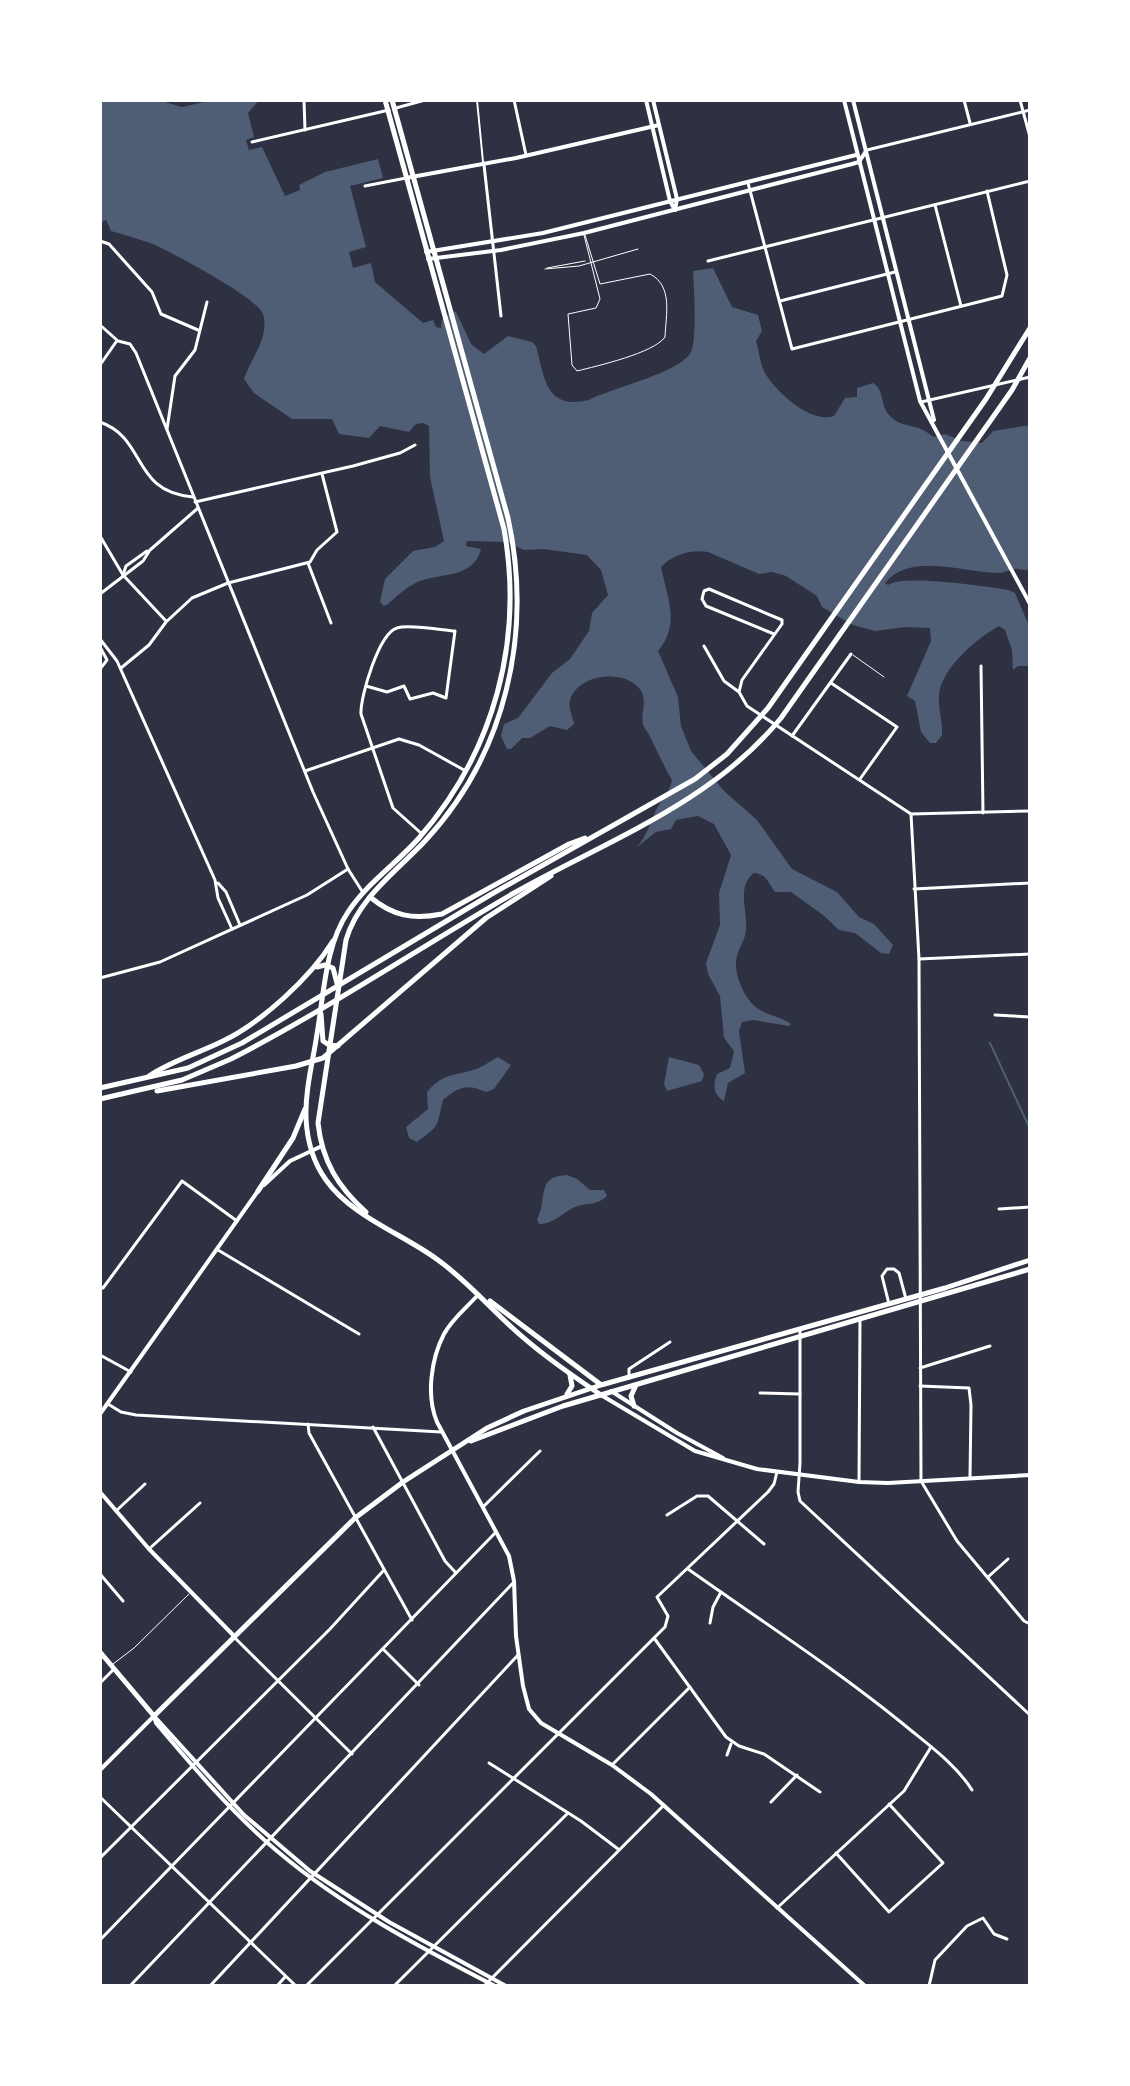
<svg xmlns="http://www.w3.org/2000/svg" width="1130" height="2086" viewBox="0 0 1130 2086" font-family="'Work Sans',sans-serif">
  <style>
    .water { fill: #4f5d75 }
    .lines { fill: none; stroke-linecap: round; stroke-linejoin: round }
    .stream { stroke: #4f5d75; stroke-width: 2 }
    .service { stroke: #fff; stroke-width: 1 }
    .pedestrian { stroke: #fff; stroke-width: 2 }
    .minor { stroke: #fff; stroke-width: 3 }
    .tertiary { stroke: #fff; stroke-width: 4 }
    .secondary { stroke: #fff; stroke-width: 4 }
    .primary { stroke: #fff; stroke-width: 5 }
    .motorway { stroke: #fff; stroke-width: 5 }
  </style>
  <rect width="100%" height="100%" fill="#2d3142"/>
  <g class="water">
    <path d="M100,100H158L182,107L213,100H259L248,113L254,137L246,140L249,150L262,147L285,196L300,190L299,185L325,172L378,159L383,178L350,186L366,247L349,252L353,268L371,263L375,282L423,323L433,320L436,327L441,328L442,320L452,311L456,312L471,344L484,354L508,336L532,342L536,346C545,380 546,410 589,400C611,388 680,373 691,352C697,340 694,287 693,271L713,268L732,307L758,315L762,331L756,341C759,351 760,364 765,373C776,392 811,424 834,416L845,398L857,397V388L873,383C885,391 880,405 889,415C898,425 906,424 918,428C923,429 929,434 934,437L945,434L962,441L982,443L993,431L1030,425V569C1026,571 1022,569 1018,569C1012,568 1006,573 1000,573C965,573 910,551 885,583L888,585C902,574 984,586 1008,590L1015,593L1030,628V666H1018L1013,670L1012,650L1005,630L999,626C977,638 939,670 939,697C938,709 943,722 942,735L936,743H930L921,732L915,701L907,696L931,641L930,628L905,627L875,631L853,625L822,607L817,596L786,576L772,572L759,574L708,552C691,549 672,555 661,567C667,597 681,624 658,651L678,697L681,726L691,751L724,791L757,820L792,869L837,892L859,917L874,924L893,945L889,954L881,953L855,933L839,930L823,915L791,892H775C767,882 768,875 754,873C736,886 748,912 746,931C744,944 735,952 736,966C736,976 743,993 749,1000C758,1014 778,1015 791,1024L789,1026L753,1020L742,1022L739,1031L745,1073L728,1083L724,1101C713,1095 713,1085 717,1074L730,1068L734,1051L724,1038L720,996L708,974L706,963L720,925L719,893L731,855L714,824L698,816L676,820L671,829L656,832L637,847C647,835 650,824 656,810C662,799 670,792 672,780C663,765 657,750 649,735C649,734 643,726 643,724C640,713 649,700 639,688C623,669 578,674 570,700C568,708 573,717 574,724L567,730L550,726L530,738H522L511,749H507L501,736L504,724L518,718L552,673L570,659L589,631L592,613L608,595L601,570L587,555L543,549L524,550L508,542L467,541L466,546L481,549C474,578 442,573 420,581C408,586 398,595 388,604L384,606L380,602L385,579L413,551L435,547L444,541L430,477L429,426L423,423L416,424L409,432L380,426L369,438L339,434L332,419H292L254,393L244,379C251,358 270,337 263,314C258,298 171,252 153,244C139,239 125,235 111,231L106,220L100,223Z"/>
    <path d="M498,1057L511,1065L494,1089L486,1092C467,1083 458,1087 443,1100C436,1128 441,1124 417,1142L409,1138L406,1127L428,1109L427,1092C445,1070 459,1077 481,1067C487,1064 492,1060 498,1057Z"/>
    <polygon points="669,1057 699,1065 704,1074 702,1081 667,1091 664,1084"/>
    <path d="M567,1175L577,1179L590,1190H604L607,1196C598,1204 593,1203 582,1205C567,1207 555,1225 539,1224L537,1219C548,1200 535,1176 567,1175Z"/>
  </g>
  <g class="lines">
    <polyline class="stream" points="990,1043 1030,1129"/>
    <g class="service">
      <path d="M584,235L600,299L596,308L568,314L572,365L577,371C597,366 654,353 665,337C666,314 673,286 650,274L600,284L585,235"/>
      <polyline points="547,268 585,261"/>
      <polyline points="545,269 579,266 638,249"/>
      <polyline points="853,655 884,677"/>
      <polyline points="113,1664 134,1648 189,1594"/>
    </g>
    <polyline class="pedestrian" points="477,100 483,162"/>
    <g class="minor">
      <polyline points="304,100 305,130"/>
      <polyline points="514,100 526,155"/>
      <polyline points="964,100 970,123"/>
      <polyline points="1020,100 1030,137"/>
      <polyline points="396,108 425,100"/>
      <polyline points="252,142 389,110"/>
      <polyline points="867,150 1030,110"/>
      <polyline points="484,165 501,316"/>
      <polyline points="748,183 792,349 1002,296 1007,275 987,191"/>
      <polyline points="365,186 406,178"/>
      <polyline points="935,205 961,306"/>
      <polyline points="100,241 109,244 152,292 161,314 198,330"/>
      <polyline points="708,261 1030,181"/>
      <polyline points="780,301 895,272"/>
      <polyline points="100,325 118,341 130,344 136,353 313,792 348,869 362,891"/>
      <polyline points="100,365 116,342"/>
      <polyline points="921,402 1030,377"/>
      <path d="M100,422C148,439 130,491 193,497"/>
      <polyline points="167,429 175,376 195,350 207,302"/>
      <polyline points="195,502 353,466 400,453 415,445"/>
      <polyline points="100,536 123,575 166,621"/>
      <polyline points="308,563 331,623"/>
      <polyline points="123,575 126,566 147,551"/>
      <polyline points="100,594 143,561 150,550 198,508"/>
      <polyline points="100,639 117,661 215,880 218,898 232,929"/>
      <polyline points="704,646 724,681 739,692 747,706 911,814 1030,811"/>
      <polyline points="100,647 107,660 100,669"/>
      <polyline points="981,666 983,813"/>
      <polyline points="121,668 149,645 166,622 192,598 228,583 310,562 317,550 337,532 322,474"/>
      <polyline points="831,683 897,727 860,779"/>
      <path d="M366,686L387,692L404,686L410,699L433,693L446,698L455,631C441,630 409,624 397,628C379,633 360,697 361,714L393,808L422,834"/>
      <polyline points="739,692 742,680 782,624 782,620 709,589 704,591 702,599 706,606 774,634"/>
      <polyline points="792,736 851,654"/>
      <polyline points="305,771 399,739 419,745 464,770"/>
      <polyline points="911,814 919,959 921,1481 957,1541 1024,1621 1030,1624"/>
      <polyline points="218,883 226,892 240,925"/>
      <polyline points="914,889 1030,883"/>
      <polyline points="919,959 1030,954"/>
      <polyline points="100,978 160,962 307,895 348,869"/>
      <polyline points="995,1015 1030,1017"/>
      <polyline points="999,1209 1030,1207"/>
      <polyline points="218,1250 359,1334"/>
      <polyline points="100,1287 103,1288 182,1181 237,1221"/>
      <polyline points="889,1304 882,1276 887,1269 894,1269 899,1273 906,1299"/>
      <polyline points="800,1330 800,1463 798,1492 800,1501 1030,1715"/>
      <polyline points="100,1355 131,1372"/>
      <polyline points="920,1368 990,1346"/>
      <polyline points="629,1378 629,1369 670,1342"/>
      <polyline points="920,1386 969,1388 971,1405 970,1478"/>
      <polyline points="760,1393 800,1394"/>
      <polyline points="108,1404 121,1412 136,1415 441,1432"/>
      <polyline points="308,1424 309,1433 412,1620"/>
      <polyline points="373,1427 445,1561 456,1573"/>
      <polyline points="859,1482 860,1318"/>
      <polyline points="483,1507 540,1451"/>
      <polyline points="116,1511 145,1484"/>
      <polyline points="667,1515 697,1496 708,1496 764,1544"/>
      <polyline points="149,1549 200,1503"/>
      <path d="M688,1569C760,1620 834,1668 902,1723C927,1744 955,1763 972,1790"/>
      <polyline points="100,1574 123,1601"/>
      <polyline points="988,1577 1008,1559"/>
      <polyline points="710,1623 713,1607 721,1592"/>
      <polyline points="235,1638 352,1754"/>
      <polyline points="654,1638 726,1737 739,1746 764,1754 820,1792"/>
      <polyline points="383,1649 419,1685"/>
      <polyline points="100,1683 114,1669"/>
      <polyline points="727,1755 731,1744"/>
      <polyline points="489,1763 581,1821 618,1849"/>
      <polyline points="612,1765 690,1687"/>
      <polyline points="100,1797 296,1986"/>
      <polyline points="771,1802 797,1775"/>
      <polyline points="836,1853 889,1912 943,1863 889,1804"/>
      <polyline points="100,1858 330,1629 384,1570"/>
      <polyline points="777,1908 904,1791 931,1747"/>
      <polyline points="100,1940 496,1532"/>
      <polyline points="130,1986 513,1583"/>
      <polyline points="210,1986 518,1655"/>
      <polyline points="277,1986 285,1977"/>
      <polyline points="306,1986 665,1627 668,1616 657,1597 768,1492 774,1484 777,1472"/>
      <polyline points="394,1986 568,1813"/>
      <polyline points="484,1986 664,1805"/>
      <polyline points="929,1986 935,1960 967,1926 983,1918 994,1934 1007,1939"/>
    </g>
    <g class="tertiary">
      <polyline points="646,100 670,201 675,210"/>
      <polyline points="653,100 677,199 675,210"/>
      <polyline points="406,178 516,158 659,125"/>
      <path d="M478,1295C466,1308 452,1319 444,1334C431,1359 426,1396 437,1422L509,1556L514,1581L516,1636L523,1686L529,1709L541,1723L612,1765L651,1794L865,1986"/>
      <polyline points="100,1492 149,1549 235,1637"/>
    </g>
    <g class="secondary">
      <polyline points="844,100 920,401 1030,604"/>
      <polyline points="853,100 934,420"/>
      <polyline points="426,252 543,233 856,155"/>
      <polyline points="428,259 501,250 584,233 852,164 859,162 866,151"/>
      <polyline points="264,1185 290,1161 322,1146"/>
      <polyline points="611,1391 677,1433 723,1458"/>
      <polyline points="601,1395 695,1451 757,1469 859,1482 888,1483 1030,1475"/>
      <polyline points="100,1414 258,1191"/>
      <polyline points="154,1716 244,1815 310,1871 389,1922 506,1986"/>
      <path d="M154,1716L156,1723C194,1768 232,1813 277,1851C342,1906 419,1947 495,1986"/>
      <polyline points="100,1770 154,1716"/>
    </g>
    <g class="primary">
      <path d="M385,100L504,529C524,641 494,752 419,838C396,864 367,883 348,912C325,946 324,994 317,1034C313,1061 305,1090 306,1118C307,1140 313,1162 326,1180C351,1216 403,1234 438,1260C463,1278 483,1300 505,1321C534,1349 567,1372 601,1395"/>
      <polyline points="258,1191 293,1138 305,1109"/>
      <path d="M366,1212C338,1187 322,1161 318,1123L346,940C358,898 397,871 425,841C506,754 533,633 508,518L392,100"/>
      <polyline points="490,1301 600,1384"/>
      <polyline points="567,1394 572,1386 570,1375"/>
      <polyline points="634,1406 631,1396 636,1385"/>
      <polyline points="471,1441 563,1406 1030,1269"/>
      <polyline points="100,1652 154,1716 355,1518 403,1482 487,1428 524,1411 601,1385 945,1288 1030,1260"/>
    </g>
    <g class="motorway">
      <path d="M370,897C393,916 413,920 442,914L569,844L585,838"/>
      <polyline points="317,967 325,965 333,968 338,987"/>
      <polyline points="321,1014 323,1041 329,1045 338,1046"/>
      <path d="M149,1076C171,1061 199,1053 223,1041C262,1022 310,978 333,941"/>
      <polyline points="100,1088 188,1068 242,1043 490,895 695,779 727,754 768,708 986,399 1030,328"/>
      <polyline points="157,1091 296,1066 323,1058 486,918 551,876"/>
      <path d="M100,1099L182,1080L231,1059C328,1009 419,948 514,893C606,841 712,803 781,718L1012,390L1030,358"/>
    </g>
  </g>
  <rect width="1130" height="2086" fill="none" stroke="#ffffff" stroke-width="204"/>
</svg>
